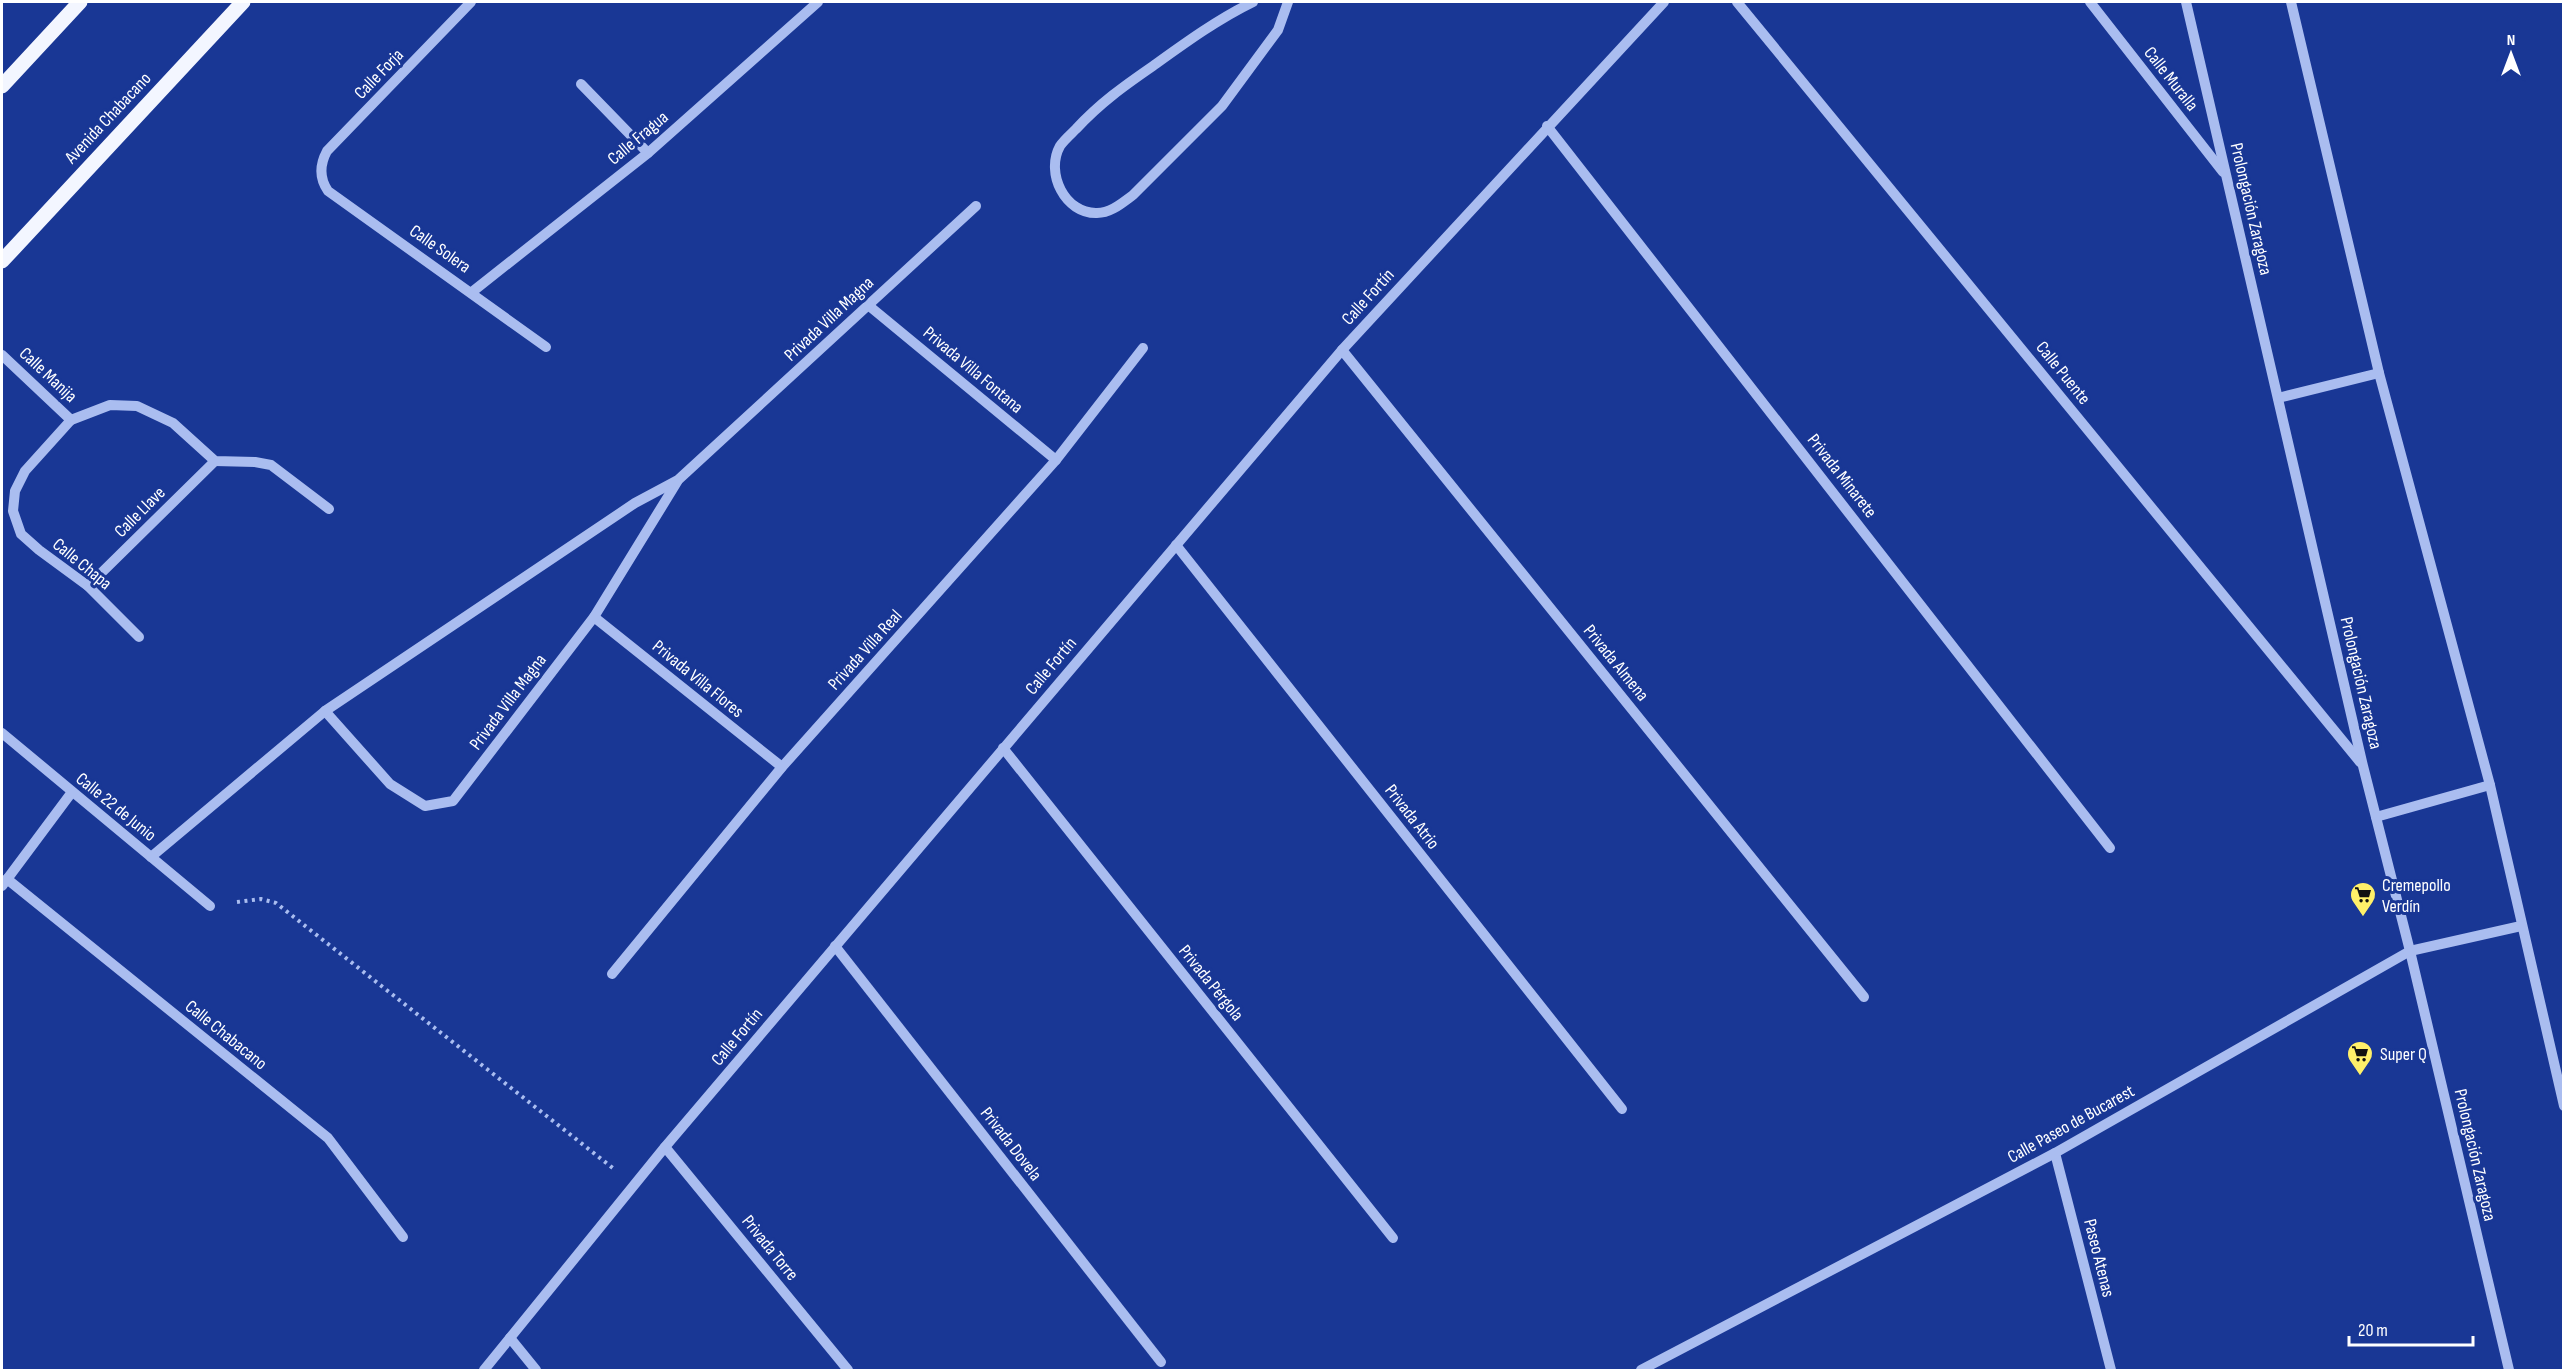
<svg xmlns="http://www.w3.org/2000/svg" width="2565" height="1372" viewBox="0 0 2565 1372" font-family="'Sofia Sans Condensed',sans-serif">
  <style>
    .lines { fill: none; stroke-linecap: round; stroke-linejoin: round }
    .path { stroke: #aabdf0; stroke-width: 4; stroke-dasharray: 3 4.5; stroke-linecap: butt }
    .minor { stroke: #aabdf0; stroke-width: 10 }
    .major { stroke: #f3f6ff; stroke-width: 15 }
    .labels { text-anchor: middle; dominant-baseline: central; stroke-width: 6; stroke-linejoin: round; paint-order: stroke }
    .street-label { font-size: 18px; fill: #fff; stroke: #193795 }
    .poi-label { font-size: 18px; fill: #fff; stroke: #193795; text-anchor: start }
  </style>
  <rect width="100%" height="100%" fill="#193795"/>
  <g class="lines">
    <polyline class="path" points="237,902 261,899 276,903 614,1169"/>
    <g class="minor">
      <path d="M471,2L327,151C320,164 319,178 328,191L546,347"/>
      <path d="M1253,2C1218,19 1185,43 1153,66C1124,86 1100,103 1076,129C1071,134 1064,140 1060,146C1045,173 1065,214 1097,213C1111,213 1122,203 1133,195L1222,106L1278,30L1288,2"/>
      <polyline points="1737,2 2360,762"/>
      <polyline points="2090,2 2223,172"/>
      <polyline points="2186,2 2363,766 2410,951 2509,1370"/>
      <polyline points="2291,2 2379,373 2490,785 2564,1106"/>
      <polyline points="581,84 648,153"/>
      <polyline points="1547,126 2110,848"/>
      <polyline points="472,292 648,153 818,2"/>
      <polyline points="868,305 1056,460"/>
      <polyline points="1342,350 1864,997"/>
      <polyline points="2,355 71,420"/>
      <polyline points="2278,398 2379,373"/>
      <polyline points="1176,545 1622,1109"/>
      <polyline points="88,586 215,461"/>
      <polyline points="594,617 782,767"/>
      <polyline points="139,637 88,586 39,550 21,534 13,511 15,491 25,471 71,420 110,405 137,406 173,423 215,461 255,462 271,465 329,509"/>
      <polyline points="325,711 390,784 425,806 453,801 594,617 677,482"/>
      <polyline points="2,733 210,906"/>
      <polyline points="1003,748 1393,1238"/>
      <polyline points="2376,817 2490,785"/>
      <polyline points="151,857 325,711 635,503 678,480 976,206"/>
      <polyline points="7,879 328,1138 403,1237"/>
      <polyline points="2,886 72,792"/>
      <polyline points="835,946 1161,1362"/>
      <polyline points="612,974 782,767 1056,460 1143,348"/>
      <polyline points="665,1147 848,1370"/>
      <polyline points="2055,1153 2111,1370"/>
      <polyline points="510,1338 536,1370"/>
      <polyline points="484,1370 665,1147 1342,350 1664,2"/>
      <polyline points="1641,1370 2055,1153 2410,951 2521,926"/>
    </g>
    <g class="major">
      <polyline points="2,86 80,2"/>
      <polyline points="2,261 243,2"/>
    </g>
  </g>
  <defs>
    <symbol id="supermarket-pin" viewBox="-11 -11 22 30"><path d="M0 17L-7.5 6A9.5 9.5 0 1 1 7.5 6Z" fill="#fff069" stroke="#193795"/><path d="M-6-5.5h2.5l.6 2H6L4.5 2H-2.5L-4.4-4H-6ZM-1.5 3.2a1.3 1.3 0 1 0 .1 0ZM3 3.2a1.3 1.3 0 1 0 .1 0Z" fill="#111"/></symbol>
  </defs>
  <g fill-rule="evenodd">
    <use href="#supermarket-pin" x="2348" y="880" width="30" height="40"/>
    <use href="#supermarket-pin" x="2345" y="1039" width="30" height="40"/>
  </g>
  <g class="labels">
    <g class="street-label">
      <text transform="translate(379 74) rotate(-46)">Calle Forja</text>
      <text transform="translate(2171 79) rotate(52)">Calle Muralla</text>
      <text transform="translate(108 118) rotate(-47)">Avenida Chabacano</text>
      <text transform="translate(638 138) rotate(-40)">Calle Fragua</text>
      <text transform="translate(2251 209) rotate(77)">Prolongación Zaragoza</text>
      <text transform="translate(440 249) rotate(35)">Calle Solera</text>
      <text transform="translate(1368 297) rotate(-48)">Calle Fortín</text>
      <text transform="translate(829 319) rotate(-43)">Privada Villa Magna</text>
      <text transform="translate(973 370) rotate(40)">Privada Villa Fontana</text>
      <text transform="translate(2063 373) rotate(51)">Calle Puente</text>
      <text transform="translate(48 375) rotate(43)">Calle Manija</text>
      <text transform="translate(1842 476) rotate(52)">Privada Minarete</text>
      <text transform="translate(140 512) rotate(-45)">Calle Llave</text>
      <text transform="translate(82 564) rotate(39)">Calle Chapa</text>
      <text transform="translate(865 650) rotate(-48)">Privada Villa Real</text>
      <text transform="translate(1616 663) rotate(51)">Privada Almena</text>
      <text transform="translate(1051 666) rotate(-50)">Calle Fortín</text>
      <text transform="translate(698 679) rotate(39)">Privada Villa Flores</text>
      <text transform="translate(2361 683) rotate(77)">Prolongación Zaragoza</text>
      <text transform="translate(508 702) rotate(-53)">Privada Villa Magna</text>
      <text transform="translate(116 807) rotate(39)">Calle 22 de Junio</text>
      <text transform="translate(1412 817) rotate(52)">Privada Atrio</text>
      <text transform="translate(1211 983) rotate(51)">Privada Pérgola</text>
      <text transform="translate(226 1035) rotate(39)">Calle Chabacano</text>
      <text transform="translate(737 1037) rotate(-50)">Calle Fortín</text>
      <text transform="translate(2071 1124) rotate(-29)">Calle Paseo de Bucarest</text>
      <text transform="translate(1011 1144) rotate(52)">Privada Dovela</text>
      <text transform="translate(2475 1155) rotate(77)">Prolongación Zaragoza</text>
      <text transform="translate(770 1248) rotate(51)">Privada Torre</text>
      <text transform="translate(2099 1258) rotate(76)">Paseo Atenas</text>
    </g>
    <g class="poi-label">
      <text x="2382" y="885">Cremepollo<tspan x="2382" dy="21">Verdín</tspan></text>
      <text x="2380" y="1054">Super Q</text>
    </g>
  </g>
  <rect width="2565" height="1372" fill="none" stroke="#ffffff" stroke-width="6"/>
  <g transform="translate(2511 54)" stroke="#193795" stroke-width="4.5" paint-order="stroke">
  <path d="M0-4.5L10 22L0 15L-10 22Z" fill="#ffffff"/>
  <text y="-9" font-size="16" font-weight="bold" text-anchor="middle" fill="#ffffff">N</text>
  </g>
  <path d="M2349 1336v9h124v-9" fill="none" stroke="#ffffff" stroke-width="3"/>
  <text x="2358" y="1336" font-size="18" fill="#ffffff" stroke="#193795" stroke-width="4.5" paint-order="stroke">20 m</text>
</svg>
